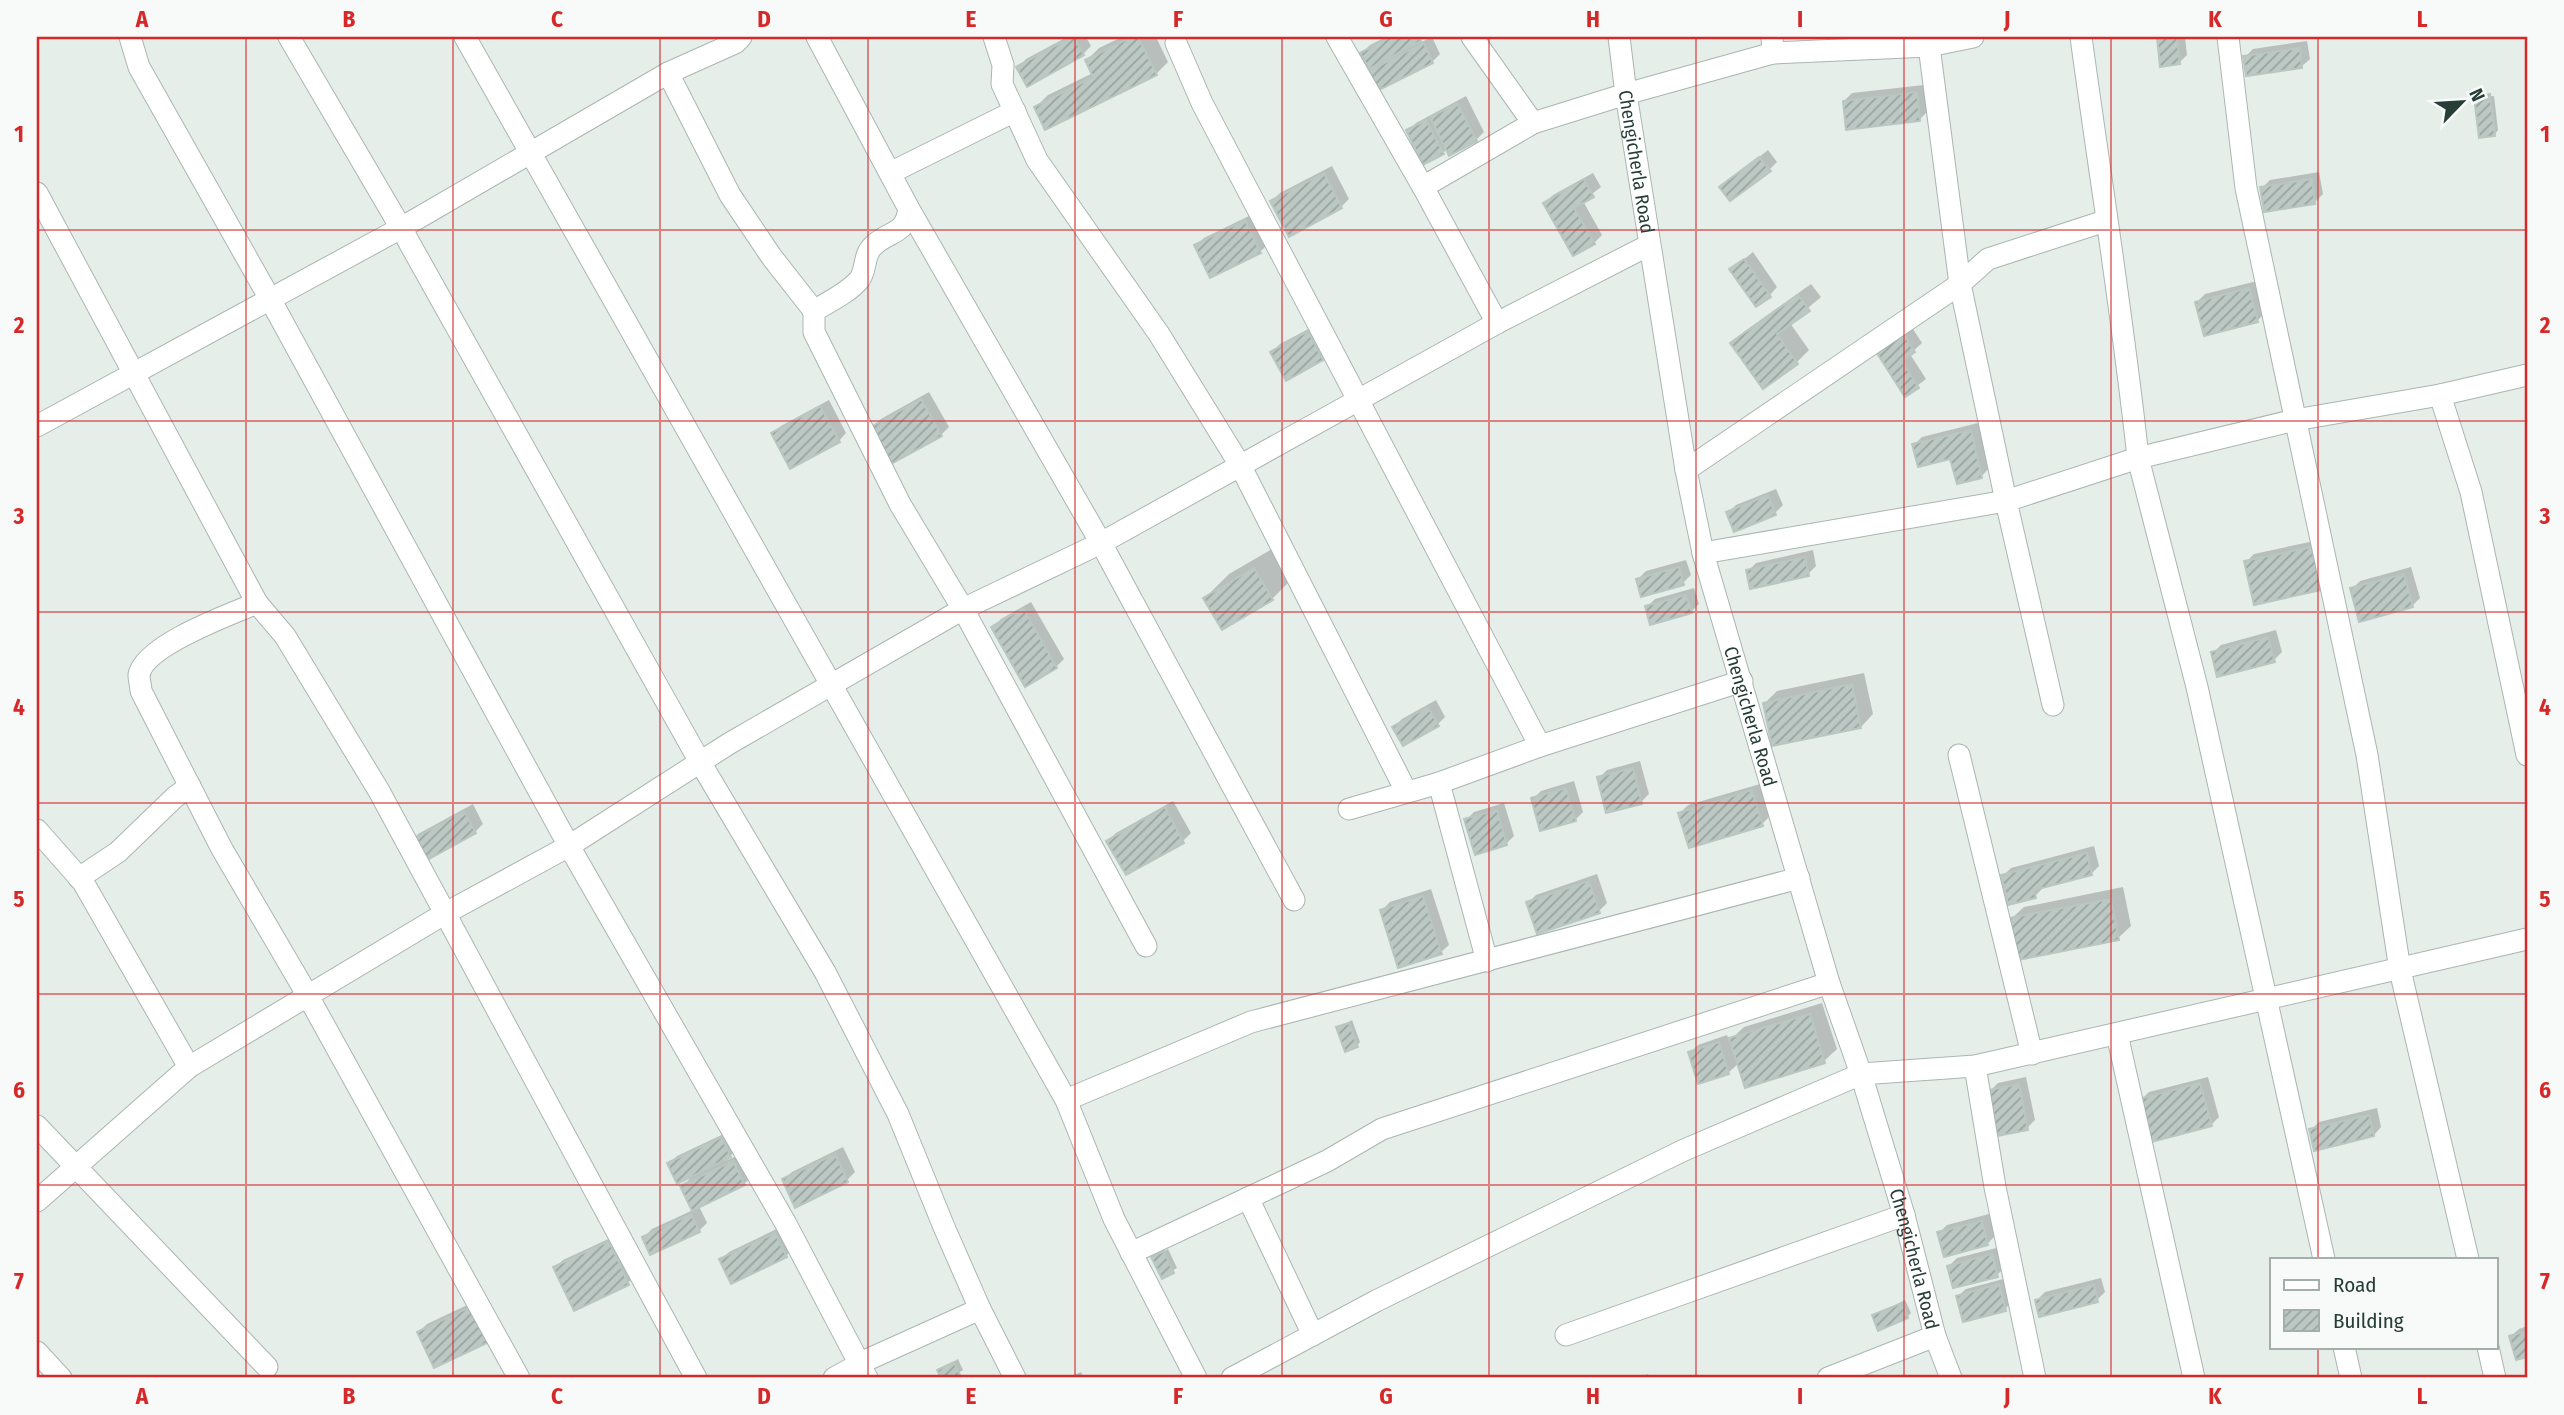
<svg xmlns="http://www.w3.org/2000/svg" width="2564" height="1415" viewBox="0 0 2564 1415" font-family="'Fira Sans Condensed',sans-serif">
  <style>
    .shadow { fill: #0003 }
    .building { fill: url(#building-hatch); stroke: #b9c7c1; stroke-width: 2 }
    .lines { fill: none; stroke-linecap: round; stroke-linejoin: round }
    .street-casing { stroke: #a9b6b1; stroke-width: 23 }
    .street { stroke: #fff; stroke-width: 21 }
    .grid { fill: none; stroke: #d62828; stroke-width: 2; stroke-opacity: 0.55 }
    .labels { text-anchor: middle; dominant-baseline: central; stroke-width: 5; stroke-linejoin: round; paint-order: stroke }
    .street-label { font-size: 19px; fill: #273e38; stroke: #f7faf8 }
    .neatline { fill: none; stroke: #d62828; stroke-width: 2.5 }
    .grid-label { font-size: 23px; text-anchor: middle; font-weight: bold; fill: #d62828 }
  </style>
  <defs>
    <pattern id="building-hatch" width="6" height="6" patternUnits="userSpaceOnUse" patternTransform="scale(1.75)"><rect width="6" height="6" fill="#bcc8c4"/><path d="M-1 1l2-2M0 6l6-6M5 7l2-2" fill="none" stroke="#99a4a0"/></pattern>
  </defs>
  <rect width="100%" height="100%" fill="#e6eeea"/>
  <g class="shadow">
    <polygon points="1067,37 1086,37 1091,46 1083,54 1019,67 1026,59"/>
    <polygon points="1122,37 1156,37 1168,62 1156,74 1036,107 1048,95 1093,73 1087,60 1099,48"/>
    <polygon points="1386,37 1423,37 1417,44 1432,37 1440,54 1432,62 1370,72 1378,64 1362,53 1370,45"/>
    <polygon points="2158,37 2185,37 2187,55 2179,63 2162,65"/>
    <polygon points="2307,41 2310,59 2302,66 2245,57 2253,49"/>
    <polygon points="1924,85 1927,112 1919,120 1844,101 1852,93"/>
    <polygon points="1466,96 1484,132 1476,140 1448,148 1443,153 1408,131 1416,123"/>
    <polygon points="2477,96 2477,98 2494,96 2498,130 2495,134 2476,97"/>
    <polygon points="1768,150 1777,162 1769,170 1721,187"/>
    <polygon points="1332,166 1349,199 1341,207 1272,201 1280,193"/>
    <polygon points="2319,172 2323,194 2315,202 2262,188 2270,180"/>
    <polygon points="1593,173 1601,187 1583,201 1602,235 1594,243 1545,203 1553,195"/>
    <polygon points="1253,214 1268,244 1260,252 1211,276 1196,246 1204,238"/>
    <polygon points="1753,252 1777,287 1770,295 1732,269"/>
    <polygon points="2257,281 2265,313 2257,321 2197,302 2205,294"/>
    <polygon points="1811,284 1821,297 1790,323 1809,350 1797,362 1763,386 1732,343 1745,331"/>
    <polygon points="1316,325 1330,351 1322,359 1286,378 1272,352 1280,344"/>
    <polygon points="1911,326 1922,343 1910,354 1926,379 1905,395 1877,350"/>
    <polygon points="929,392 949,427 941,435 873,427 881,419"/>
    <polygon points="829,400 846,433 839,441 773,434 781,426"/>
    <polygon points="1978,423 1989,468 1982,476 1952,456 1914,445 1922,437"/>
    <polygon points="1776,489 1783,505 1775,513 1735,529 1728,513 1736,505"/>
    <polygon points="2319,540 2328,581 2320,589 2246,562 2254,554"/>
    <polygon points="1279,545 1296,575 1272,599 1205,598 1229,574"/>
    <polygon points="1813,550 1816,566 1808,574 1748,571 1756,563"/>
    <polygon points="1686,560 1691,575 1683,583 1638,579 1646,571"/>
    <polygon points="2411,567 2420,598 2412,606 2352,589 2360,581"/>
    <polygon points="1694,588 1699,604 1691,612 1647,607 1655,599"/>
    <polygon points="1031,602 1064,659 1056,667 993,627 1001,619"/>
    <polygon points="2276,630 2282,652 2274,660 2213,653 2221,645"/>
    <polygon points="1864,673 1873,714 1861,727 1765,703 1777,691"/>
    <polygon points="1436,700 1445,717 1437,725 1394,727 1402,719"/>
    <polygon points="1640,761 1649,794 1641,802 1599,778 1607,770"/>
    <polygon points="1574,781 1583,812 1575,820 1533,799 1541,791"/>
    <polygon points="1760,784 1770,816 1762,824 1680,813 1688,805"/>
    <polygon points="1173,801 1191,833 1183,841 1127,873 1108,841 1116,833"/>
    <polygon points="1504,803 1514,836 1506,844 1466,820 1474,812"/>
    <polygon points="473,804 483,824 475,832 421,862 410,842 418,834"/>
    <polygon points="2094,846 2099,866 2091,874 2042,886 2043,888 2035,896 2003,876 2011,868"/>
    <polygon points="1597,874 1607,903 1599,911 1528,903 1536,895"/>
    <polygon points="2123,887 2131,926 2118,938 2011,919 2024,907"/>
    <polygon points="1431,889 1449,945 1441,952 1382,910 1390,902"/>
    <polygon points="1822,1003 1837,1049 1824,1061 1739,1063 1728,1073 1690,1053 1698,1045 1727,1035 1729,1041 1744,1027"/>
    <polygon points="1352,1020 1360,1042 1357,1046 1338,1028"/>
    <polygon points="2026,1077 2035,1120 2027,1128 1990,1091 1998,1083"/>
    <polygon points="2208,1077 2219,1117 2211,1125 2141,1100 2149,1092"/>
    <polygon points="2377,1108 2381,1127 2374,1135 2311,1130 2319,1122"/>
    <polygon points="730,1131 738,1148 725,1161 742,1154 752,1176 744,1184 699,1206 707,1223 699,1231 644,1237 652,1229 693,1210 682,1187 695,1173 669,1164 677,1156"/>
    <polygon points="843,1147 855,1172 847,1180 796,1205 784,1179 792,1172"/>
    <polygon points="1989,1214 1995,1236 1987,1244 1939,1233 1947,1225"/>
    <polygon points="783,1226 794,1248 786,1256 721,1260 729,1252"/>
    <polygon points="617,1235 636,1275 628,1283 574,1309 555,1268 563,1260"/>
    <polygon points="2000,1247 2005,1267 1997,1275 1949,1266 1957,1258"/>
    <polygon points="1168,1249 1177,1268 1162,1276 1154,1257"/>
    <polygon points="2007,1278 2013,1301 2005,1309 1958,1296 1966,1289"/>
    <polygon points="2101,1278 2105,1292 2097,1300 2037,1300 2045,1292"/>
    <polygon points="480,1299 496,1333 419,1332 427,1324"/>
    <polygon points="1905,1300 1911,1313 1907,1317 1874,1316"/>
    <polygon points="2527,1326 2527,1355 2517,1358 2511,1336 2519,1329"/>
    <polygon points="958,1359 963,1370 950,1378 943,1378 940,1370"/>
    <polygon points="1081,1372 1084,1378 1068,1378"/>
    <polygon points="1648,1374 1650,1378 1637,1378"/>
  </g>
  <g class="building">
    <polygon points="1071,37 1074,37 1084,55 1027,87 1016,67"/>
    <polygon points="1131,37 1138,37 1157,75 1045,130 1034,107 1093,77 1085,60"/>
    <polygon points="1390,37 1419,37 1421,41 1369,69 1360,53"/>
    <polygon points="2157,37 2177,37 2180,64 2160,67"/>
    <polygon points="1424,43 1433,63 1377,91 1368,71"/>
    <polygon points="2300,48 2302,68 2246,76 2243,56"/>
    <polygon points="1917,92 1920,121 1846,130 1843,101"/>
    <polygon points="2490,94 2495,136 2479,138 2474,97"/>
    <polygon points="1457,103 1477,141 1449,156 1430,117"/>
    <polygon points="1426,120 1444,154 1423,165 1406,130"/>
    <polygon points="1759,157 1771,171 1730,201 1719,187"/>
    <polygon points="1324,173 1342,208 1289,237 1270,201"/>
    <polygon points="1584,179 1594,197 1574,208 1595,244 1573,256 1543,203"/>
    <polygon points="2312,179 2315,204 2264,212 2260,187"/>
    <polygon points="1245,220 1261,253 1210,278 1194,245"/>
    <polygon points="1744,259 1771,297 1756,307 1729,269"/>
    <polygon points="2249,288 2258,322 2204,336 2195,302"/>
    <polygon points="1798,295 1810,311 1777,334 1798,364 1763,389 1730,343"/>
    <polygon points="1308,331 1323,360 1286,381 1270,352"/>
    <polygon points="1903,333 1915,352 1902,361 1919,388 1905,397 1875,350"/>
    <polygon points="921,399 942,436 891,464 871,427"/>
    <polygon points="820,406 840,442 790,469 771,433"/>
    <polygon points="1971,430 1982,478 1957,484 1950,459 1918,467 1912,444"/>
    <polygon points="1768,495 1776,515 1734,532 1726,512"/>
    <polygon points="2312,547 2321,590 2254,605 2244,561"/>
    <polygon points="1805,557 1809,576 1750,589 1746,570"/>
    <polygon points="1679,567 1684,585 1641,597 1636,579"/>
    <polygon points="1254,568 1273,600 1222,630 1203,598"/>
    <polygon points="2404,574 2413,607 2359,622 2350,588"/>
    <polygon points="1686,595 1692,613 1650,625 1645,606"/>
    <polygon points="1023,608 1057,668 1025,687 991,627"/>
    <polygon points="2268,637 2275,662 2217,677 2211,652"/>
    <polygon points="1852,684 1861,728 1772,746 1763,703"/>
    <polygon points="1428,707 1439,726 1403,746 1392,727"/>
    <polygon points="1633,768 1642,804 1606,813 1597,777"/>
    <polygon points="1566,788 1576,821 1540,831 1531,798"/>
    <polygon points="1752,790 1763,826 1689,848 1678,813"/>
    <polygon points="1165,807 1184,843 1126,875 1106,841"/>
    <polygon points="1497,810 1507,845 1475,855 1464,819"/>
    <polygon points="464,811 476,833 420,864 408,842"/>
    <polygon points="2087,853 2092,875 2034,890 2036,898 2008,905 2001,875"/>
    <polygon points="1589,881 1600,913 1537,934 1526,902"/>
    <polygon points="1423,896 1442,954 1398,968 1380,910"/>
    <polygon points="2111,899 2119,940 2018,960 2009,918"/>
    <polygon points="1810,1014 1825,1063 1745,1088 1729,1038"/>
    <polygon points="1349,1023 1358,1047 1345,1052 1336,1027"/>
    <polygon points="1719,1042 1729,1074 1698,1084 1688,1052"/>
    <polygon points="2200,1083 2212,1126 2151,1142 2139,1099"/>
    <polygon points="2019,1084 2028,1130 1997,1136 1988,1090"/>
    <polygon points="2369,1115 2374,1136 2314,1151 2309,1129"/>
    <polygon points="722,1137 731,1157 677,1184 667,1163"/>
    <polygon points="835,1154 848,1182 795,1208 782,1179"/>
    <polygon points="733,1161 745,1185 692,1211 680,1186"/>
    <polygon points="691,1214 700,1232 650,1255 642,1237"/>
    <polygon points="1982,1221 1988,1245 1944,1257 1937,1232"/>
    <polygon points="775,1233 787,1257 731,1284 719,1259"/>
    <polygon points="609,1241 629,1285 574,1311 553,1267"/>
    <polygon points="1164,1251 1174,1273 1162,1279 1151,1257"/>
    <polygon points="1992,1254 1998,1277 1953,1288 1947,1266"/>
    <polygon points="1999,1284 2006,1311 1963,1322 1956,1296"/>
    <polygon points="2094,1285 2098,1302 2039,1317 2035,1300"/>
    <polygon points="1902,1303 1908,1318 1878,1331 1872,1315"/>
    <polygon points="472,1306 489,1342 434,1368 417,1332"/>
    <polygon points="2527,1331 2527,1357 2516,1360 2509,1336"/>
    <polygon points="954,1362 960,1375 954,1378 941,1378 937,1370"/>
  </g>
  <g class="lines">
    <defs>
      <g id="street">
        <polyline points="130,37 139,67 270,299 569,846 786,1224 867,1378"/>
        <polyline points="289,37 401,228 700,762 825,972 898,1114 944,1227 980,1309 1015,1378"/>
        <polyline points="465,37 1066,1100 1114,1219 1196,1378"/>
        <polyline points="817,37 909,209 1101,543 1294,900"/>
        <polyline points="994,37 1003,65 1002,84 1037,160 1159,334 1240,465 1406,791"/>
        <polyline points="1337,37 1423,187 1497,323"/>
        <polyline points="1472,37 1533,123"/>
        <path id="s1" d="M1619,37L1626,94L1686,470L1703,553L1829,983L1861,1074L1904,1215L1935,1336L1951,1378"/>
        <polyline points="1928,37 1929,46 1973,37"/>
        <polyline points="2228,37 2246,188 2367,755 2400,970 2468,1259"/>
        <polyline points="1176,43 1202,103 1540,746"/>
        <polyline points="1773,53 1929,46 1960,284 2006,501 2053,705"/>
        <polyline points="668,73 730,195 771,256 814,311"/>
        <polyline points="890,173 1015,111"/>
        <polyline points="1423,187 1533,123 1626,94 1773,53 1772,37"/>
        <polyline points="37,193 257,603"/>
        <path d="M909,209C905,236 889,230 873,246C863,255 867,270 859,280C848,293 828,302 814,311V332L900,504L963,609L1146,946"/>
        <polyline points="2440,395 2471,492 2527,755"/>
        <polyline points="37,426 401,228 668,73 735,43 741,37"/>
        <polyline points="1686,470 1960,284 1988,259 2105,221"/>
        <path d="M1703,553L2006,501L2138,458C2123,317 2100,177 2081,37"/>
        <polyline points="1959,755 2032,1054"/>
        <polyline points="1439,783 1487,961"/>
        <polyline points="1349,809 1439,783 1540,746 1742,681"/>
        <polyline points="37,830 83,882 189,1067"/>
        <polyline points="79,878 118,852 175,797 190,786"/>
        <polyline points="2117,1034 2194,1378"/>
        <polyline points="1975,1066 1995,1187 2035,1378"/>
        <polyline points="1066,1100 1251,1022 1799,878"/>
        <polyline points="37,1126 267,1367"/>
        <polyline points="1248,1198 1313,1335"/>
        <polyline points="37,1201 189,1067 444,914 569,846 730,743 963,609 1101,543 1497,323 1649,245"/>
        <polyline points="1131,1253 1327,1161 1382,1129 1829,983"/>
        <polyline points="2324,1259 2197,687 2138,458 2295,420 2440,395 2527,375"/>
        <polyline points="1566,1335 1904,1215"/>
        <polyline points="2344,1347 2351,1378"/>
        <polyline points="2488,1347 2495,1378"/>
        <polyline points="37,1352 61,1378"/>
        <path d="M519,1378L308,996L222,849L141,691C141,687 139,680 139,675C144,645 231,614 257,603L285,636L379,791L696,1378"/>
        <polyline points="834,1378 869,1359 980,1309"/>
        <polyline points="1232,1378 1376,1301 1682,1151 1861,1074 1975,1066 2527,939"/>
        <polyline points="1828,1378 1935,1336"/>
      </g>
    </defs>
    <use href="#street" class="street-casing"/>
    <use href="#street" class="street"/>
  </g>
  <path class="grid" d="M246,37V1378M453,37V1378M660,37V1378M868,37V1378M1075,37V1378M1282,37V1378M1489,37V1378M1696,37V1378M1904,37V1378M2111,37V1378M2318,37V1259M37,230H2527M37,421H2527M37,612H2527M37,803H2527M37,994H2527M37,1185H2527M2318,1347V1378"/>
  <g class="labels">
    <g class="street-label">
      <text stroke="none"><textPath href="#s1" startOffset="126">Chengicherla Road</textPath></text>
      <text stroke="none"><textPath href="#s1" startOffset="693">Chengicherla Road</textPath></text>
      <text stroke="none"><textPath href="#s1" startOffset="1260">Chengicherla Road</textPath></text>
    </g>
  </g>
  <rect width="2564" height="1415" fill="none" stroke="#f7faf8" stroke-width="77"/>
  <rect x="2270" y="1258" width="228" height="91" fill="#f7faf8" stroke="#a4afab" stroke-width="2"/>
  <rect x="2284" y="1280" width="35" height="10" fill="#ffffff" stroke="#a4afab" stroke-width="2"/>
  <text x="2333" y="1292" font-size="21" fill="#273e38">Road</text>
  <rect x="2284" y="1310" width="35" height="21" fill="url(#building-hatch)" stroke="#a4afab" stroke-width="2"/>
  <text x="2333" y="1328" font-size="21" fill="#273e38">Building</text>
  <g transform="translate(2462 102) rotate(65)" stroke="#f7faf8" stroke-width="5" paint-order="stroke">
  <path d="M0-5L12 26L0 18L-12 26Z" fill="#273e38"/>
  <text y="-10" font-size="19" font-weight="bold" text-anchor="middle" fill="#273e38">N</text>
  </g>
  <rect x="38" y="38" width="2488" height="1338" class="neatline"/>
  <g class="grid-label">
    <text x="142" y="27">A</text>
    <text x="349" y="27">B</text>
    <text x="557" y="27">C</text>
    <text x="764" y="27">D</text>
    <text x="971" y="27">E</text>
    <text x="1178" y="27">F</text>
    <text x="1386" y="27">G</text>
    <text x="1593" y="27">H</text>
    <text x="1800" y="27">I</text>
    <text x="2007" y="27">J</text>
    <text x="2215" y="27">K</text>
    <text x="2422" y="27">L</text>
    <text x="19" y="142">1</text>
    <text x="2545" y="142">1</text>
    <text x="19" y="333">2</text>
    <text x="2545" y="333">2</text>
    <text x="19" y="524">3</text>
    <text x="2545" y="524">3</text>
    <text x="19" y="715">4</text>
    <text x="2545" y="715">4</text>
    <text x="19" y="907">5</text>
    <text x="2545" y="907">5</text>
    <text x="19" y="1098">6</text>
    <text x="2545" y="1098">6</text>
    <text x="19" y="1289">7</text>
    <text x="2545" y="1289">7</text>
    <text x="142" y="1404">A</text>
    <text x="349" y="1404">B</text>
    <text x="557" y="1404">C</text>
    <text x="764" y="1404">D</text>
    <text x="971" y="1404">E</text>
    <text x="1178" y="1404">F</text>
    <text x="1386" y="1404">G</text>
    <text x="1593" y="1404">H</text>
    <text x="1800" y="1404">I</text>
    <text x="2007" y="1404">J</text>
    <text x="2215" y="1404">K</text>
    <text x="2422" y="1404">L</text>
  </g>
</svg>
